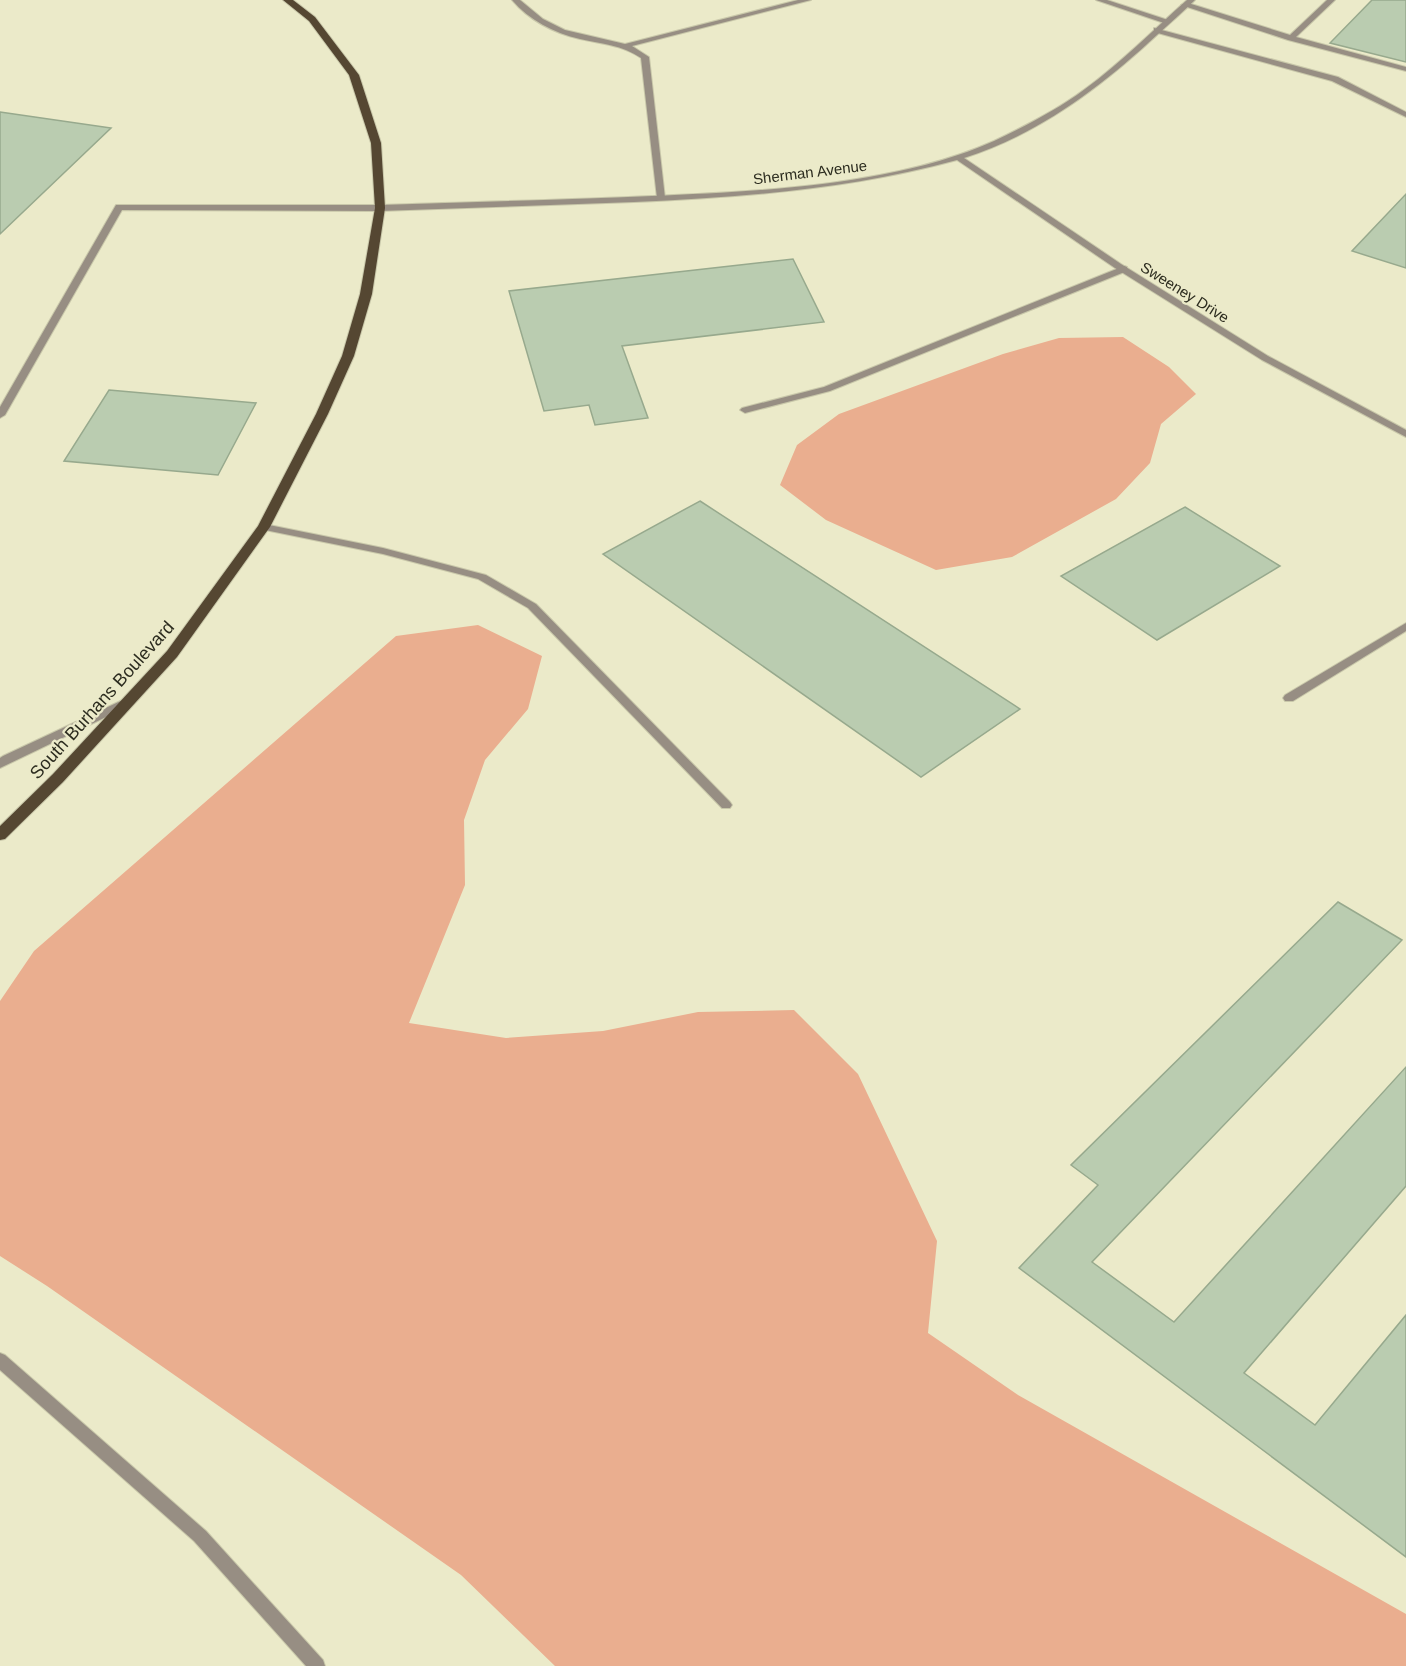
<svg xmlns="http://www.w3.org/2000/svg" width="1406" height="1666" viewBox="0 0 1406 1666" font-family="Helvetica,sans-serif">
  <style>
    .green { fill: #eaae8f }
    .building { fill: #baccb0; stroke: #97a98d; stroke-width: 1.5 }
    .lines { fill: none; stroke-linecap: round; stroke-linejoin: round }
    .lane-casing { stroke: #c9c8aa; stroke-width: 2 }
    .street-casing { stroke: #c9c8aa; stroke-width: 2 }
    .primary-casing { stroke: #c9c8aa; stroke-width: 2 }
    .lane { fill: #978e83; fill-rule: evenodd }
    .street { fill: #978e83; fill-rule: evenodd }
    .primary { fill: #554732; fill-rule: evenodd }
    .labels { text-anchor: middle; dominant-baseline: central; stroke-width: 4.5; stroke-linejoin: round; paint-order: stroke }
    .far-street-label { font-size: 15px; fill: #2c2c1f; stroke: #ebeac9 }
    .street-label { font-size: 18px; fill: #2c2c1f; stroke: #ebeac9 }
  </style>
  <rect width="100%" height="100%" fill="#ebeac9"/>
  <g class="green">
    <polygon points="1123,337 1169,367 1196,394 1161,424 1150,463 1116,499 1012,557 936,570 826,520 780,485 797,445 839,414 1003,354 1059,338"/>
    <polygon points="478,625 542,656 528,709 485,760 464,820 465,885 409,1023 506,1038 603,1031 698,1012 794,1010 858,1074 937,1241 928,1333 1018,1395 1406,1614 1406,1666 555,1666 461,1575 47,1286 0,1256 0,1001 34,951 396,636"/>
  </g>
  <g class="building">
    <polygon points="1372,0 1406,0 1406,62 1330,43"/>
    <polygon points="0,112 111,128 0,234"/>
    <polygon points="1406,194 1406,268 1352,251"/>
    <polygon points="793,259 824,322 622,346 648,418 595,425 589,405 544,411 509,291"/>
    <polygon points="109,390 256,403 218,475 64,461"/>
    <polygon points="700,501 1020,709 921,777 603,554"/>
    <polygon points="1185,507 1280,566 1157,640 1061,576"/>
    <polygon points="1338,902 1402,940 1092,1262 1174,1322 1406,1067 1406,1186 1244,1373 1315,1425 1406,1315 1406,1557 1019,1268 1098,1185 1071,1165"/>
  </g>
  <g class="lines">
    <defs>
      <g id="lane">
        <path d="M512,0H520L543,19L565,30L625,44L798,0H811L632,46L649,57L665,198L661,200L657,198L641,58C622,45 602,44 580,39C554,33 529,20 512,0Z"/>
        <polygon points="1096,0 1107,0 1171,21 1164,23"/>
        <polygon points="1327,0 1335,0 1296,37 1406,67 1406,71 1288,40 1181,5 1188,3 1290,35"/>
        <polygon points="1154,28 1338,77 1406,112 1406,117 1332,81 1154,32"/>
        <polygon points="116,205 380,205 384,208 380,211 122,210 5,415 0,418 0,407"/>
        <polygon points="1124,266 1127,267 1127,271 830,391 745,413 740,410 742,408 824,387"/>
        <polygon points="264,524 383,548 486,575 536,604 730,802 732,805 730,808 722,808 528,608 478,579 383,554 260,529 260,525"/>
        <polygon points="1406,623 1406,631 1293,701 1285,701 1283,698 1285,695"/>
        <polygon points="127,698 133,702 131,705 0,768 0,758 3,756"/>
        <polygon points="0,1353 5,1355 206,1531 323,1660 325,1666 306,1666 194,1541 0,1370"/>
      </g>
      <path id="street" d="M1187,0H1195C1183,12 1170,23 1157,35C1101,87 1039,134 964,158L1121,264L1268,356L1406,430V437L1262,360L1115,268L957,160C851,189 744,197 634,202C549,205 465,208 380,211L376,208L380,205C471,202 561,200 652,196C761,191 893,186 994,141C1025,126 1057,110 1085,89C1121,63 1153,30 1187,0Z"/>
      <polygon id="primary" points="283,0 293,0 315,17 359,75 381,143 385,208 372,294 354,356 328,414 270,527 177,657 63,782 5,839 0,840 0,826 53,774 167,651 258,526 316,414 342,356 360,294 375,208 371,143 349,75 309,21"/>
    </defs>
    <use href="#lane" class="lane-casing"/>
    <use href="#street" class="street-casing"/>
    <use href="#primary" class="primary-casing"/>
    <use href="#lane" class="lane"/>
    <use href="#street" class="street"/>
    <use href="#primary" class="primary"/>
  </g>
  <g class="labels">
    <g class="far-street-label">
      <text transform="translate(810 172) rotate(-7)">Sherman Avenue</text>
      <text transform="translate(1185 292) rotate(32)">Sweeney Drive</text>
    </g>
    <g class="street-label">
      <text transform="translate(102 700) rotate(-48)">South Burhans Boulevard</text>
    </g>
  </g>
</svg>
